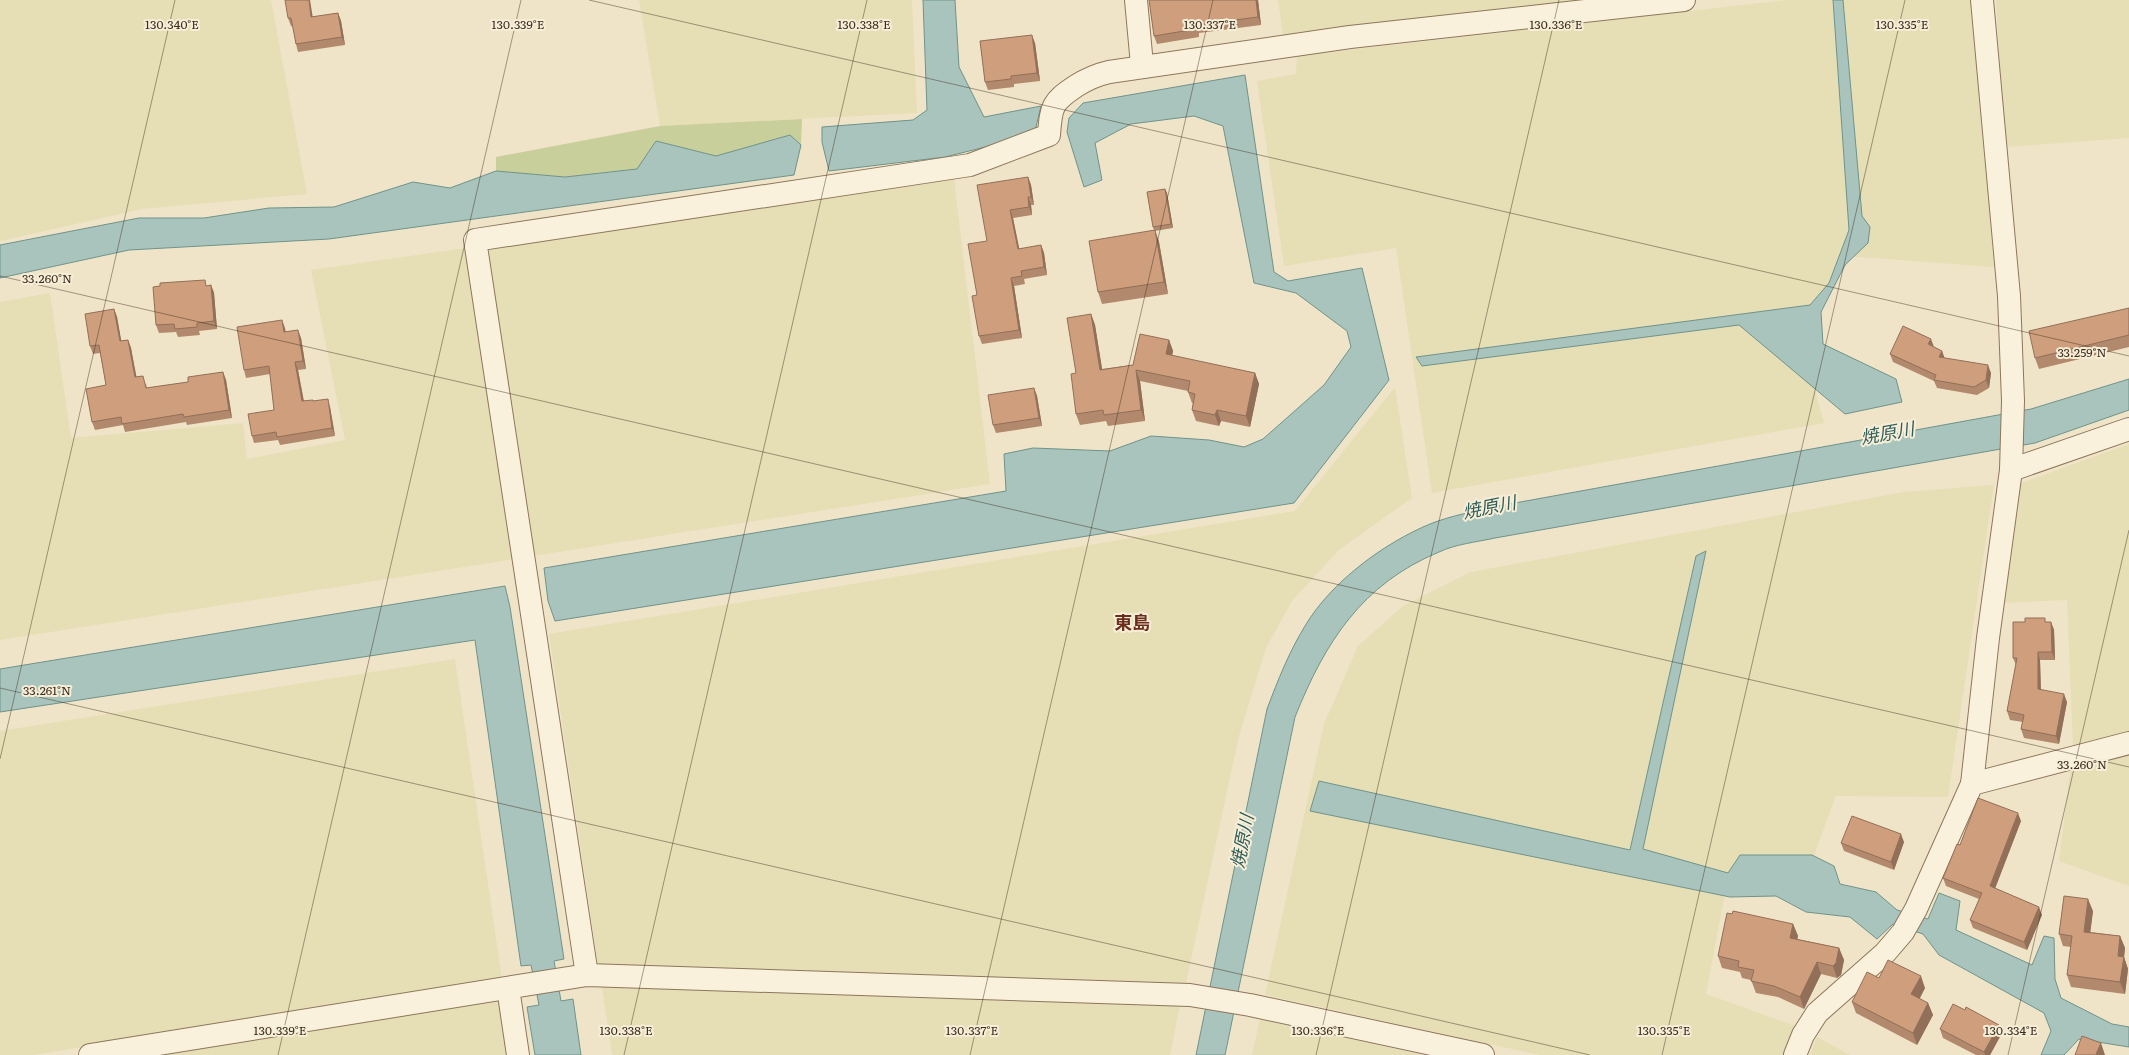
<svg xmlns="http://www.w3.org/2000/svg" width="2129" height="1055" viewBox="0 0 2129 1055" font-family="Literata,'Noto Sans JP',serif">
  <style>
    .farmland { fill: #e6deb5 }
    .green { fill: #c9cf9b }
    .water { fill: #a9c4bc; stroke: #6f938a }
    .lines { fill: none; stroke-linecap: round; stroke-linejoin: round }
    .minor-casing { stroke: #8d765c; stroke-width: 24 }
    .minor { stroke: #faf1dc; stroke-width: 22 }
    .wall { fill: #b2896c }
    .shaded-wall { fill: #916f58 }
    .building { fill: #cf9f7d; stroke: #916f58 }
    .ticks { fill: none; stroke: #3d2e20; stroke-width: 1; stroke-opacity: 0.45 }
    .labels { text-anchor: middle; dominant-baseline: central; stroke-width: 4; stroke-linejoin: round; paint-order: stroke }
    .water-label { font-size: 18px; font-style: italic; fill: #2f5d5a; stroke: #f7eed8 }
    .neighbourhood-label { font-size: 18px; font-weight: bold; fill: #6b2e1e; stroke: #f7eed8 }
    .ticks-label { font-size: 12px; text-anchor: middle; fill: #3d2e20; stroke: #f7eed8; stroke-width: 4; stroke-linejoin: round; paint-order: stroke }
  </style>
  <rect width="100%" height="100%" fill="#f0e4c8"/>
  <g class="farmland">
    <polygon points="0,0 271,0 307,194 142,209 0,241"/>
    <polygon points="639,0 912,0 917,113 660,126"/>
    <polygon points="1278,0 1600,0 1283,36"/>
    <polygon points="1786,0 1973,0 1994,267 1845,256 1803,346 1824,423 1432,493 1396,248 1284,266 1257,81 1296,74 1297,56"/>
    <polygon points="1996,0 2129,0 2129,138 2004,147"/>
    <polygon points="954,179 990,484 0,640 0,302 50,293 71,438 243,423 247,459 345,440 311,270"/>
    <polygon points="1395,387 1412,498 1339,550 1292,601 1266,648 1239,736 1186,983 598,965 549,634 1295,511"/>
    <polygon points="2129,444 2129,886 2059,861 2073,747 2067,600 2000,603 2019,484"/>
    <polygon points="1994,485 1948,797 1836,796 1805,880 1727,883 1706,994 1798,1027 1785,1055 1540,1055 1265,995 1324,724 1358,646 1403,606 1471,572 1904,492"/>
    <polygon points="455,659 502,979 33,1055 0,1055 0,731"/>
    <polygon points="602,987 1180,1005 1170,1055 612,1055"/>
    <polygon points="502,999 510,1055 156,1055"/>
    <polygon points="1260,1019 1423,1055 1252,1055"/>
    <polygon points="1817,1037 1850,1055 1810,1055"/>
  </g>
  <polygon class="green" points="802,119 801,145 790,135 716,156 656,141 638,169 565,177 496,171 496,157 660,126"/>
  <g class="water">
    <polygon points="923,0 955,0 959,67 984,117 1041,106 1034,135 945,157 829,171 822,142 822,127 913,120 927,110"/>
    <polygon points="1833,0 1843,0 1862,216 1870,227 1868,243 1845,265 1821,312 1823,344 1896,379 1902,402 1845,414 1739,325 1422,366 1416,357 1810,305 1829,283 1849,230"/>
    <polygon points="1245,75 1274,272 1288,281 1362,268 1389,380 1294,503 555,621 548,601 544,568 1006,491 1004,454 1033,448 1110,451 1151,436 1209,440 1244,447 1263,439 1324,385 1351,347 1347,331 1296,293 1254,283 1223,126 1194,116 1131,124 1095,143 1102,180 1084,187 1067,132 1069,118 1083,103"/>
    <polygon points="790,135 801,145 794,175 329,239 129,250 0,278 0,245 139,218 204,218 269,208 334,207 413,182 450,188 496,171 565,177 637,169 656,141 716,156"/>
    <path d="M2129,379V410L2035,443L1495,538C1477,542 1456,544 1439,552C1362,584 1325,642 1295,717L1225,1055H1196L1267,709C1278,680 1289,652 1305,626C1331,582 1384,543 1430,524C1450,516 1472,512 1493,507L2031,409Z"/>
    <polygon points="1706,551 1643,849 1728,873 1740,855 1812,855 1834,866 1840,884 1876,892 1897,910 1928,919 1939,893 1960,901 1956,930 2032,965 2044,936 2054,938 2055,979 2061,998 2112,1024 2129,1027 2129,1047 2079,1039 2064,1055 2041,1055 2051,1031 2044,1013 1939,955 1923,934 1893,924 1877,939 1850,917 1806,912 1776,896 1730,897 1310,811 1319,781 1630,850 1696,556"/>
    <polygon points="505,586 510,607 564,959 554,961 561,1001 573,999 581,1055 535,1055 527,1007 539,1005 531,965 521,966 475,640 0,712 0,669"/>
  </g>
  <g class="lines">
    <defs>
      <g id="minor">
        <polyline points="1136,0 1142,65"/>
        <polyline points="2011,470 2129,429"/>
        <polyline points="1972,784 1988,638 2011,470 2013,401 2009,296 1982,0"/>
        <path d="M587,975L475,240L970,165L1049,135C1051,106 1052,102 1076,86C1087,79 1096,75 1109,72L1350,37L1684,0"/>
        <polyline points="508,988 518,1055"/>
        <polyline points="90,1055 587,975 1190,995 1250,1005 1483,1055"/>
        <polyline points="1795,1055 1803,1035 1817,1013 1885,953 1903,932 1916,909 1972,784 2129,743"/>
      </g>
    </defs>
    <use href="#minor" class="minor-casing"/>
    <use href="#minor" class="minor"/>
  </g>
  <g class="wall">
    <polygon points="1258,0 1261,25 1199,33 1199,37 1157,44 1154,36"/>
    <polygon points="338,13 341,21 345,45 298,52 296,44 293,26 291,26 288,18 313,17"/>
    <polygon points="1035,43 1040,81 1014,84 1014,87 988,90 985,82"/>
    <polygon points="1028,177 1031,185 1034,205 1031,205 1032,215 1013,218 1019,249 1041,245 1044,253 1047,275 1024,279 1025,284 1014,286 1022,338 982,344 979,336 987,241"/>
    <polygon points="1165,189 1167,193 1173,228 1155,231 1159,242 1168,294 1102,304 1098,292 1154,230 1153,227"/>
    <polygon points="211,285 214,293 217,329 199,331 200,335 178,337 176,332 159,333 156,325 207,286"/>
    <polygon points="2129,308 2129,347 2039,369 2035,358"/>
    <polygon points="114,309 117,317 121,341 128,340 131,348 136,377 146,384 147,388 188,382 223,372 226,380 232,418 187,425 186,422 125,432 123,425 95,430 92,422 106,385 100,353 93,354 90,346"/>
    <polygon points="1091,314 1095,325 1102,369 1133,365 1169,340 1173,351 1172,356 1255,373 1259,384 1250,427 1221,421 1219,426 1196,421 1192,410 1193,403 1192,403 1188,392 1188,391 1140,381 1145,421 1108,426 1106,421 1080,425 1076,414 1076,373"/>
    <polygon points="282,320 285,332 301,338 306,369 298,370 304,401 313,401 330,407 335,436 280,445 278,440 254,443 252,436 274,410 270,374 246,378 244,370"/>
    <polygon points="1934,347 1942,351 1944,358 1991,373 1989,388 1977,395 1937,388 1934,381 1893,362 1890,354"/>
    <polygon points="1034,388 1037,396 1042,426 996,433 993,425"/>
    <polygon points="2046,622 2051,622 2054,630 2055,660 2040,660 2041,690 2067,702 2059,744 2024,738 2021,729 2023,722 2010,720 2007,711 2016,665 2013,658"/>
    <polygon points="2021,821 1995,888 2042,915 2027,950 1973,928 1970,920 1979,899 1946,886 1943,878 1960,845"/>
    <polygon points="1904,842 1894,870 1844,851 1841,843"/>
    <polygon points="2093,911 2090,932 2120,936 2125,948 2124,957 2128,969 2125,994 2071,987 2067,975 2071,947 2063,946 2059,934"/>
    <polygon points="1793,924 1798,936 1797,939 1839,948 1844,960 1841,975 1837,978 1821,974 1804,1009 1778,997 1756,993 1751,980 1742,978 1740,972 1722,968 1718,956"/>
    <polygon points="1879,978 1925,988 1919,999 1928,1003 1933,1015 1917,1045 1856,1013 1852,1002"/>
    <polygon points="1940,1029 2002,1033 1990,1055 1976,1055 1943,1038"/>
  </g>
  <g class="shaded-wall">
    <polygon points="309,0 310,0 314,25 311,17"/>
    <polygon points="1256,0 1258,0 1261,25 1258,17"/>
    <polygon points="338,13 341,21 345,45 342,37"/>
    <polygon points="1032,35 1035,43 1040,81 1037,73"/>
    <polygon points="1028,177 1031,185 1034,205 1031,197"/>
    <polygon points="1165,189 1167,193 1173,228 1171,224"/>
    <polygon points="1028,197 1031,205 1032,215 1029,207"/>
    <polygon points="1010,210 1013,218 1021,257 1018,249"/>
    <polygon points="1155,230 1159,242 1168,294 1164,282"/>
    <polygon points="1041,245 1044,253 1047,275 1044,267"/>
    <polygon points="1011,278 1014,286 1022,338 1019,330"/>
    <polygon points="211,285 214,293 217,329 214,321"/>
    <polygon points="114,309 117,317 123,350 120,341"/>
    <polygon points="1091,314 1095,325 1104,381 1100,370"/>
    <polygon points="282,320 285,328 287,340 284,332"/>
    <polygon points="298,330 301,338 306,369 303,361"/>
    <polygon points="1931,339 1934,347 1928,344"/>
    <polygon points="128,340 131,348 138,385 135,377"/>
    <polygon points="1169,340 1173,351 1170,365 1166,354"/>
    <polygon points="1942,351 1945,359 1939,357"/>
    <polygon points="295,362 298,370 305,409 302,401"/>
    <polygon points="1988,365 1991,373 1989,388 1986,380"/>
    <polygon points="1136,370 1140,381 1145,421 1141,410"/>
    <polygon points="223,372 226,380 232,418 229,410"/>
    <polygon points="1255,373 1259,384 1250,427 1246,416"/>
    <polygon points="1034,388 1037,396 1042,426 1039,418"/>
    <polygon points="328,399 330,407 335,436 332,428"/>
    <polygon points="1217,410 1221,421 1219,426 1215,415"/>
    <polygon points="2051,622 2054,630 2055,660 2052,652"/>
    <polygon points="2038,652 2040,660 2041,697 2038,689"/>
    <polygon points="2064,694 2067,702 2059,744 2056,736"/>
    <polygon points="2018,813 2021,821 1993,894 1990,886"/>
    <polygon points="1901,834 1904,842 1894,870 1891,862"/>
    <polygon points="2088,899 2093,911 2089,943 2084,932"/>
    <polygon points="2039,907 2042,915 2027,950 2024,942"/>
    <polygon points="1793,924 1798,936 1795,949 1790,938"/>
    <polygon points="2120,936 2125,948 2124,957 2128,969 2125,994 2120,982 2118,956"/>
    <polygon points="1839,948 1844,960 1841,975 1837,978 1833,966"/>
    <polygon points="1817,962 1821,974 1804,1009 1800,997"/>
    <polygon points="1921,976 1925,988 1916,1006 1911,994"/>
    <polygon points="1928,1003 1933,1015 1917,1045 1913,1033"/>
    <polygon points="1999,1025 2002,1033 1990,1055 1985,1055 1984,1052"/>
    <polygon points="2101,1043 2105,1055 2097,1055 2096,1054"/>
  </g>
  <g class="building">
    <polygon points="285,0 309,0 311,17 338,13 342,37 296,44 291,18 288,18"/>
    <polygon points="1149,0 1256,0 1258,17 1196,25 1196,29 1154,36"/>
    <polygon points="1032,35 1037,73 1011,76 1011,79 985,82 980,41"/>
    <polygon points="1028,177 1031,197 1028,197 1029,207 1010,210 1018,249 1041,245 1044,267 1021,271 1022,276 1011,278 1019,330 979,336 972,296 977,295 968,244 987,241 977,185"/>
    <polygon points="1165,189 1171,224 1153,227 1147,192"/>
    <polygon points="1155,230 1164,282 1098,292 1089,241"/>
    <polygon points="205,280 206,286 211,285 214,321 197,323 197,327 175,329 174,324 156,325 153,287 160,286 160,283"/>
    <polygon points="2129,308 2129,335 2035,358 2029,331"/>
    <polygon points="114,309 120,341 128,340 135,377 143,376 146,388 188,382 188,377 223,372 229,410 184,417 183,414 122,424 121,417 92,422 86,389 106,385 99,345 90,346 85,314"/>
    <polygon points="1091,314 1100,370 1133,365 1140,334 1169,340 1166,354 1255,373 1246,416 1217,410 1215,415 1192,410 1195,394 1188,392 1190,381 1136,370 1141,410 1104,415 1103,410 1076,414 1071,374 1076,373 1067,318"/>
    <polygon points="282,320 284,332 298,330 303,361 295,362 302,401 313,400 313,401 328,399 332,428 277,437 276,432 252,436 248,414 274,410 269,366 244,370 237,327"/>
    <polygon points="1903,326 1931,339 1928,344 1942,351 1939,357 1988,365 1986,380 1974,387 1934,380 1936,375 1890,354"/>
    <polygon points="1034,388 1039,418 993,425 988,395"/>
    <polygon points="2025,618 2045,618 2045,622 2051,622 2052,652 2038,652 2038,689 2064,694 2056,736 2021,729 2024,715 2007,711 2017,658 2013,658 2013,622 2025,622"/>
    <polygon points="1978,798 2018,813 1990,886 2039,907 2024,942 1970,920 1982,893 1943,878 1957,844 1960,845"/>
    <polygon points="1852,816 1901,834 1891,862 1841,843"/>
    <polygon points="2064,896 2088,899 2084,932 2120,936 2118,956 2124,957 2120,982 2067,975 2072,936 2059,934"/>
    <polygon points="1733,911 1793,924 1790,938 1839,948 1836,963 1833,966 1817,962 1800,997 1774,986 1751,981 1754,970 1738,967 1739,961 1718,956 1727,913 1732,914"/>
    <polygon points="1888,960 1921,976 1911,994 1928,1003 1913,1033 1852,1002 1867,972 1879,978"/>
    <polygon points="1953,1004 1965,1010 1966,1007 1999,1025 1984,1052 1940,1029"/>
    <polygon points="2082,1036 2101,1043 2096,1054 2099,1055 2075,1055"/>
  </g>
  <path class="ticks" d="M589,0L2129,356M0,276L2129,767M0,688L1590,1055M0,759L175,0M278,1055L521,0M624,1055L867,0M970,1055L1213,0M1316,1055L1559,0M1662,1055L1905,0M2008,1055L2129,530"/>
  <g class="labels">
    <g class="water-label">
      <text transform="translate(1887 432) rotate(-10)">焼原川</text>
      <text transform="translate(1489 506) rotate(-11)">焼原川</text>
      <text transform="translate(1241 841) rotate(-79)">焼原川</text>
    </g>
    <g class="neighbourhood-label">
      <text x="1132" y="621">東島</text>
    </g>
  </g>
  <g class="ticks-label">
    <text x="172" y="29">130.340°E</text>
    <text x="518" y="29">130.339°E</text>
    <text x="864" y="29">130.338°E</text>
    <text x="1210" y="29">130.337°E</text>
    <text x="1556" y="29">130.336°E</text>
    <text x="1902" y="29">130.335°E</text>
    <text x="47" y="283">33.260°N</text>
    <text x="2082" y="357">33.259°N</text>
    <text x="47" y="695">33.261°N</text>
    <text x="2082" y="769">33.260°N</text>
    <text x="280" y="1035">130.339°E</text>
    <text x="626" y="1035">130.338°E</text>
    <text x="972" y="1035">130.337°E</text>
    <text x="1318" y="1035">130.336°E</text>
    <text x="1664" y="1035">130.335°E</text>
    <text x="2011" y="1035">130.334°E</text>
  </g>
</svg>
